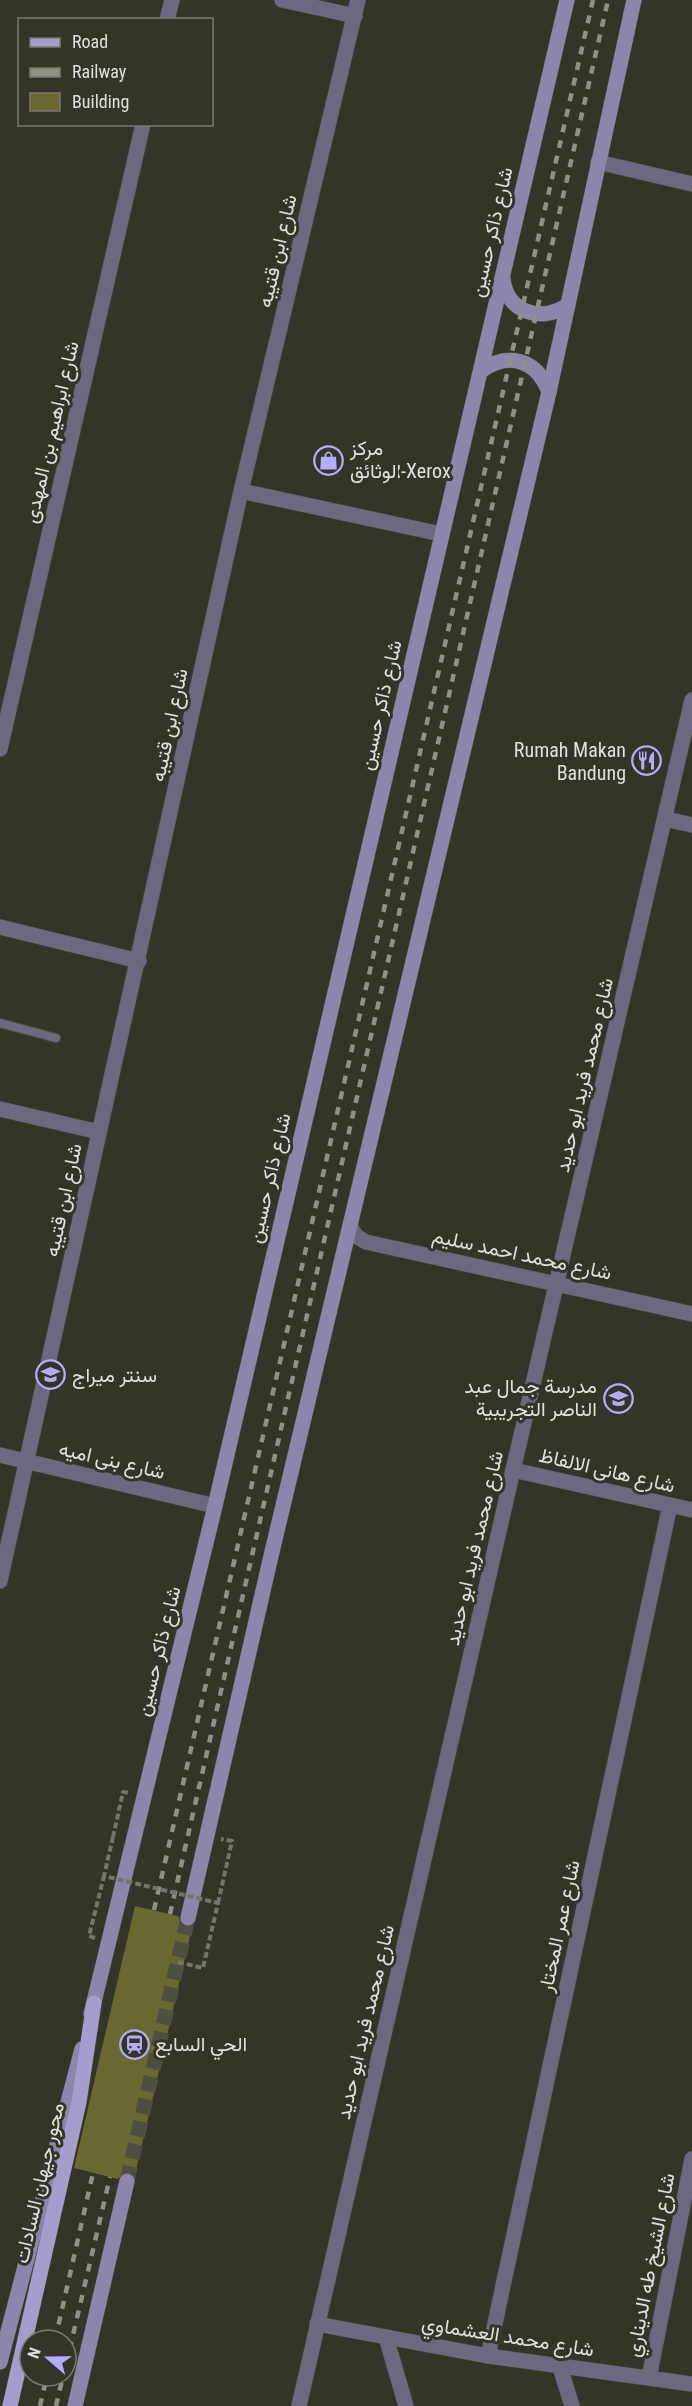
<svg xmlns="http://www.w3.org/2000/svg" width="692" height="2406" viewBox="0 0 692 2406" font-family="'Roboto Condensed',Vazirmatn,sans-serif">
  <style>
    .building { fill: #696831 }
    .lines { fill: none; stroke-linecap: round; stroke-linejoin: round }
    .secondary-tunnel { stroke: #4e4e43; stroke-width: 15; stroke-dasharray: 15 8; stroke-linecap: butt }
    .lane-casing { stroke: #505044; stroke-width: 10 }
    .street-casing { stroke: #505044; stroke-width: 16 }
    .secondary-casing { stroke: #505044; stroke-width: 16 }
    .primary-casing { stroke: #505044; stroke-width: 16 }
    .path { stroke: #74746a; stroke-width: 4; stroke-dasharray: 6 3; stroke-linecap: butt }
    .lane { stroke: #6b697f; stroke-width: 8 }
    .street { stroke: #6b697f; stroke-width: 15 }
    .secondary { stroke: #8b87aa; stroke-width: 15 }
    .primary { stroke: #a39ecb; stroke-width: 15 }
    .rail { stroke: #909087; stroke-width: 4.5; stroke-dasharray: 8 8; stroke-linecap: butt }
    .path-bridge { stroke: #74746a; stroke-width: 4; stroke-dasharray: 6 3; stroke-linecap: butt }
    .labels { text-anchor: middle; dominant-baseline: central; stroke-width: 6; stroke-linejoin: round; paint-order: stroke }
    .street-label { font-size: 20px; fill: #e0e0d9; stroke: #343428 }
    .poi-label { font-size: 20px; fill: #e0e0d9; stroke: #343428; text-anchor: start }
  </style>
  <rect width="100%" height="100%" fill="#343428"/>
  <polygon class="building" points="135,1906 178,1916 182,1925 192,1927 135,2175 125,2172 118,2179 74,2168"/>
  <g class="lines">
    <polyline class="secondary-tunnel" points="127,2181 188,1918"/>
    <defs>
      <polyline id="lane" points="0,1023 56,1038"/>
      <g id="street">
        <polyline points="282,0 355,16"/>
        <polyline points="167,20 172,0"/>
        <polyline points="598,162 692,184"/>
        <polyline points="241,491 441,534"/>
        <polyline points="0,749 143,124"/>
        <polyline points="665,819 692,825"/>
        <polyline points="0,927 139,961"/>
        <polyline points="0,1109 99,1132"/>
        <polyline points="350,1226 356,1236 366,1242 692,1314"/>
        <polyline points="0,1455 215,1506"/>
        <polyline points="513,1470 692,1510"/>
        <polyline points="0,1581 241,491 358,0"/>
        <polyline points="317,2324 488,2356 692,2384"/>
        <polyline points="386,2337 406,2406"/>
        <polyline points="488,2356 670,1505"/>
        <polyline points="560,2367 572,2406"/>
        <polyline points="649,2378 692,2159"/>
        <polyline points="299,2406 513,1470 692,700"/>
      </g>
      <g id="secondary">
        <path d="M503,279C507,313 542,323 568,305"/>
        <path d="M481,371C509,351 537,360 549,392"/>
        <polyline points="188,1918 271,1556 549,392 634,0"/>
        <polyline points="91,2014 215,1506 567,0"/>
        <polyline points="0,2362 82,2049"/>
        <polyline points="75,2406 127,2181"/>
      </g>
      <polyline id="primary" points="10,2406 79,2102 94,2003"/>
    </defs>
    <use href="#lane" class="lane-casing"/>
    <use href="#street" class="street-casing"/>
    <use href="#secondary" class="secondary-casing"/>
    <use href="#primary" class="primary-casing"/>
    <g class="path">
      <polyline points="113,1837 123,1792 130,1793"/>
      <polyline points="218,1903 232,1841 221,1839"/>
      <polyline points="95,1938 89,1936 104,1876"/>
      <polyline points="178,1962 203,1968 215,1916"/>
    </g>
    <use href="#lane" class="lane"/>
    <use href="#street" class="street"/>
    <use href="#secondary" class="secondary"/>
    <use href="#primary" class="primary"/>
    <g class="rail">
      <polyline points="154,1910 593,0"/>
      <polyline points="170,1914 608,0"/>
      <polyline points="55,2340 93,2173"/>
      <polyline points="66,2365 110,2177"/>
      <polyline points="40,2406 47,2376"/>
      <polyline points="56,2406 63,2376"/>
    </g>
    <polyline class="path-bridge" points="113,1837 104,1876 218,1903 215,1916"/>
  </g>
  <defs>
    <symbol id="shop-ring" viewBox="-11 -11 22 22"><circle r="9.5" fill="#343428" stroke="#b5acf8" stroke-width="1.5"/><path d="M-5-2.5h2.3a2.7 3.5 0 0 1 5.4 0H5L5.5 6h-11ZM-1.5-2.5h3a1.5 2.3 0 0 0-3 0Z" fill="#b5acf8"/></symbol>
    <symbol id="restaurant-ring" viewBox="-11 -11 22 22"><circle r="9.5" fill="#343428" stroke="#b5acf8" stroke-width="1.5"/><path d="M-5-6h1v4h1v-4h1v4h1v-4h1v5L-1.5 .5V6h-2V.5L-5-1ZM5-6V6H3V1.5H1.5Q1.5-4 5-6Z" fill="#b5acf8"/></symbol>
    <symbol id="school-ring" viewBox="-11 -11 22 22"><circle r="9.5" fill="#343428" stroke="#b5acf8" stroke-width="1.5"/><path d="M0-5L7-2L0 1L-7-2ZM-4 1L0 2.5L4 1V4Q0 6-4 4Z" fill="#b5acf8"/></symbol>
    <symbol id="station-ring" viewBox="-11 -11 22 22"><circle r="9.5" fill="#343428" stroke="#b5acf8" stroke-width="1.5"/><path d="M-3-6H3Q5-6 5-4V2Q5 4 3 4L4.5 6H3L1.5 4h-3L-3 6H-4.5L-3 4Q-5 4-5 2V-4Q-5-6-3-6ZM-3.5-4v3h7v-3ZM-3.5 1v1.5H-2V1ZM2 1v1.5H3.5V1Z" fill="#b5acf8"/></symbol>
  </defs>
  <g fill-rule="evenodd">
    <use href="#shop-ring" x="312" y="444" width="33" height="33"/>
    <use href="#restaurant-ring" x="630" y="744" width="33" height="33"/>
    <use href="#school-ring" x="34" y="1358" width="33" height="33"/>
    <use href="#school-ring" x="602" y="1382" width="33" height="33"/>
    <use href="#station-ring" x="118" y="2028" width="33" height="33"/>
  </g>
  <g class="labels">
    <g class="street-label">
      <text transform="translate(491 232) rotate(-77)">شارع ذاكر حسين</text>
      <text transform="translate(277 251) rotate(-77)">شارع ابن قتيبه</text>
      <text transform="translate(51 432) rotate(-77)">شارع ابراهيم بن المهدى</text>
      <text transform="translate(380 705) rotate(-77)">شارع ذاكر حسين</text>
      <text transform="translate(169 725) rotate(-78)">شارع ابن قتيبه</text>
      <text transform="translate(584 1075) rotate(-77)">شارع محمد فريد ابو حديد</text>
      <text transform="translate(269 1178) rotate(-77)">شارع ذاكر حسين</text>
      <text transform="translate(63 1200) rotate(-78)">شارع ابن قتيبه</text>
      <text transform="translate(522 1254) rotate(12)">شارع محمد احمد سليم</text>
      <text transform="translate(112 1460) rotate(13)">شارع بنى اميه</text>
      <text transform="translate(607 1470) rotate(13)">شارع هانى الالفاظ</text>
      <text transform="translate(474 1548) rotate(-77)">شارع محمد فريد ابو حديد</text>
      <text transform="translate(158 1651) rotate(-76)">شارع ذاكر حسين</text>
      <text transform="translate(559 1926) rotate(-78)">شارع عمر المختار</text>
      <text transform="translate(365 2022) rotate(-77)">شارع محمد فريد ابو حديد</text>
      <text transform="translate(39 2183) rotate(-77)">محور جيهان السادات</text>
      <text transform="translate(650 2265) rotate(-79)">شارع الشيخ طه الديناري</text>
      <text transform="translate(508 2336) rotate(9)">شارع محمد العشماوي</text>
    </g>
    <g class="poi-label">
      <text x="350" y="448">مركز<tspan x="350" dy="23">الوثائق-Xerox</tspan></text>
      <text x="626" y="750" text-anchor="end">Rumah Makan<tspan x="626" dy="23">Bandung</tspan></text>
      <text x="72" y="1375">سنتر ميراج</text>
      <text x="597" y="1386" text-anchor="end">مدرسة جمال عبد<tspan x="597" dy="23">الناصر التجريبية</tspan></text>
      <text x="155" y="2044">الحي السابع</text>
    </g>
  </g>
  <rect x="18" y="18" width="195" height="108" fill="#343428" stroke="#79796f" stroke-width="1.5"/>
  <rect x="30" y="38" width="30" height="9" fill="#a39ecb" stroke="#79796f" stroke-width="1.5"/>
  <text x="72" y="48" font-size="18" fill="#e0e0d9">Road</text>
  <rect x="30" y="68" width="30" height="9" fill="#909087" stroke="#79796f" stroke-width="1.5"/>
  <text x="72" y="78" font-size="18" fill="#e0e0d9">Railway</text>
  <rect x="30" y="93" width="30" height="18" fill="#696831" stroke="#79796f" stroke-width="1.5"/>
  <text x="72" y="108" font-size="18" fill="#e0e0d9">Building</text>
  <g transform="translate(48 2358) rotate(290)"><circle r="28" fill="#343428" stroke="#79796f" stroke-width="1.5"/>
  <path d="M0-4.5L10 22L0 15L-10 22Z" fill="#b5acf8"/>
  <text y="-9" font-size="16" font-weight="bold" text-anchor="middle" fill="#e0e0d9">N</text>
  </g>
</svg>
